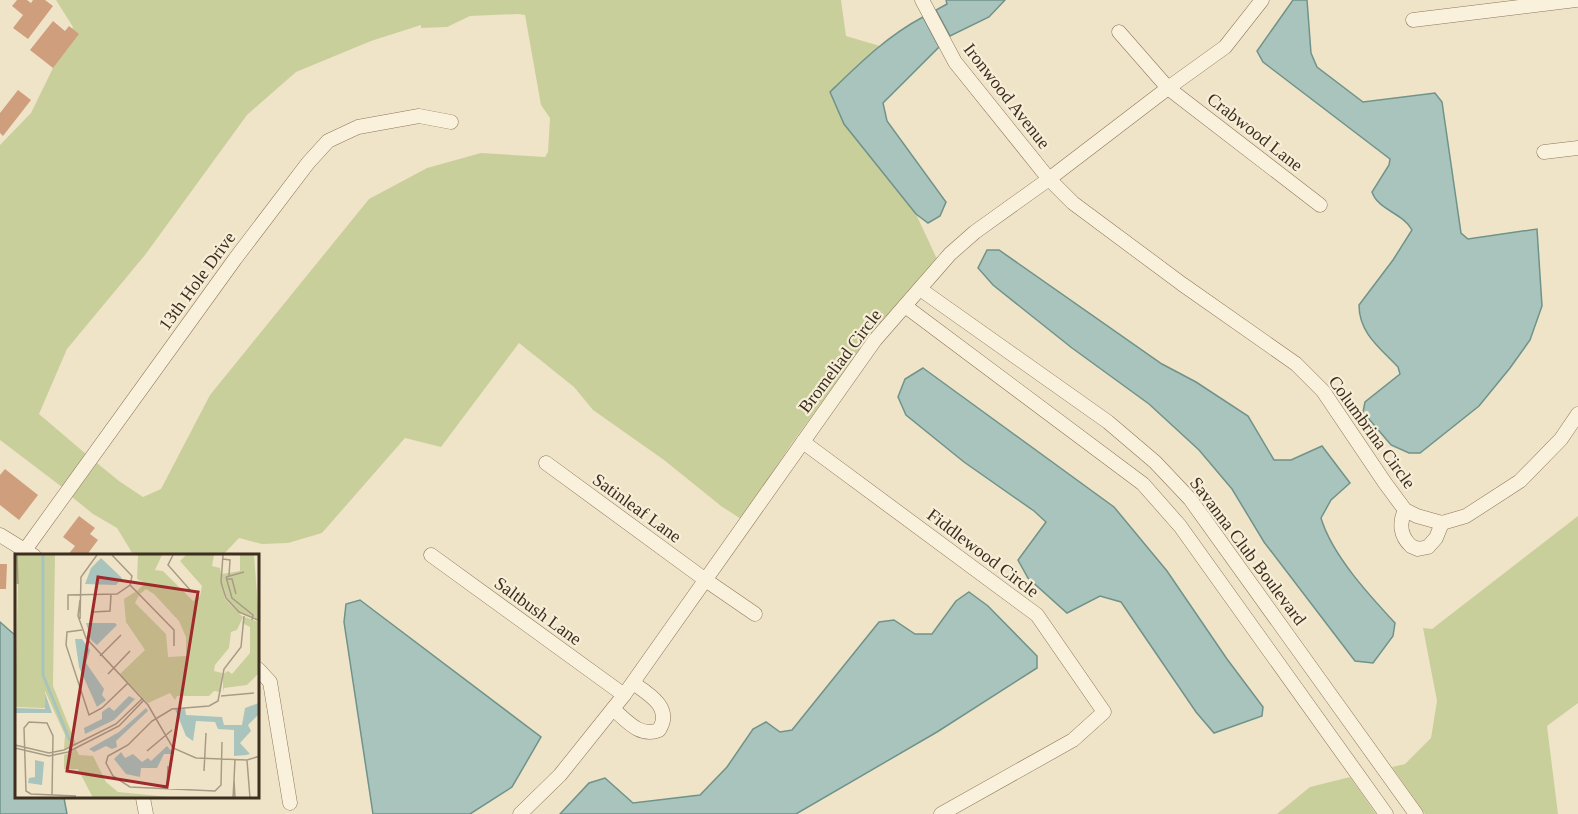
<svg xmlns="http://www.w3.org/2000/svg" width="1578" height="814" viewBox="0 0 1578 814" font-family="'Times New Roman',serif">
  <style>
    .green { fill: #c9cf9b }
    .water { fill: #a9c4bc; stroke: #6f938a; stroke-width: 1.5 }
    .building { fill: #cf9f7d }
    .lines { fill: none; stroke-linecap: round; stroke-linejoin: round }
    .minor-casing { stroke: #8d765c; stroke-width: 15 }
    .minor { stroke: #faf1dc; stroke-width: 14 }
    .labels { text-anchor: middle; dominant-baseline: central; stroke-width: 4.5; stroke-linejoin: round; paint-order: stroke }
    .street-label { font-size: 18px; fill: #3d2e20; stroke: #f7eed8 }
    .inset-river { fill: none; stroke: #a9c4bc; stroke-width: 3 }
    .inset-road { fill: none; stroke: #a89b85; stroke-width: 1.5 }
    .view { fill: #9e2a2b; fill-opacity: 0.15; stroke: #9e2a2b; stroke-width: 3 }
    .inset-edge { fill: none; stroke: #3d2e20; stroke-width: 3 }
  </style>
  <rect width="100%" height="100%" fill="#f0e4c8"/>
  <g class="green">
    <polygon points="56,0 841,0 846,36 880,46 830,92 844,124 916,214 937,259 869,337 792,443 741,519 721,506 664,460 593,410 574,387 519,343 441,447 405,438 322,533 288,543 262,544 239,538 222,556 134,556 117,528 93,514 72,497 97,463 119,481 143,497 161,489 210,395 369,199 427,168 481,153 545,157 548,152 550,118 541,105 525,15 518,14 470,16 447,27 421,28 421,25 371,41 296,72 247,115 145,255 67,349 39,414 86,454 62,487 0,440 0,145 31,113 73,27"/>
    <polygon points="1578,516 1578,703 1547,726 1558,814 1425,814 1392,767 1405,764 1431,738 1437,701 1423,628 1432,629"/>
    <polygon points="1350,777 1376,814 1277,814 1310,787"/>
  </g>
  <g class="water">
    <polygon points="946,0 1005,0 989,17 950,36 936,10 947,4"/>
    <path d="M1293,0H1307L1311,53L1317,67L1363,102L1435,93L1442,102L1461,233L1468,239L1537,229L1542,306L1530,340L1510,368L1479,406L1420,453H1409L1391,445L1363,412L1365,402L1400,374L1398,367C1380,348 1359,333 1359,305L1393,260L1412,230C1403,213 1378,210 1372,192L1389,165L1390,159L1263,62L1257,51Z"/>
    <path d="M923,17L939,47L883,103L887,121L946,202L940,216L928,223L916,214L844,124L830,92C859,64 887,36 923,17Z"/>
    <path d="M987,250H999L1162,364L1196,382L1248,416L1274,460H1291L1322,446L1350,483L1331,500L1321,518C1332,555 1369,595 1395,623L1393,636L1373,663L1355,661L1264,542L1232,489L1199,450L1149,404L1072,348L993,285L978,268Z"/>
    <polygon points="923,368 1114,507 1167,571 1227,659 1263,707 1262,716 1214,733 1196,712 1121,602 1100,596 1067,613 1028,578 1018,560 1046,522 1034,511 964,462 906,415 898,397 905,379"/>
    <polygon points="969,592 988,606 1037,656 1037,668 937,732 796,814 560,814 589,783 605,778 633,803 700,795 727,767 753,729 766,722 780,732 792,730 879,622 894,620 915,634 932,634 956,601"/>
    <polygon points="360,600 541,737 512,787 470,814 373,814 344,622 346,604"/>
    <polygon points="0,622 16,636 16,798 64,798 67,814 0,814"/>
  </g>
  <g class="building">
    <polygon points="17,0 27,0 31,3 33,0 45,0 53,6 28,39 13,28 23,15 12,6"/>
    <polygon points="53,21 65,31 69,26 79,34 53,68 30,50"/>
    <polygon points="18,90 31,100 3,136 0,133 0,113"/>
    <polygon points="5,469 38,495 19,520 0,505 0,475"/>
    <polygon points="79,516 95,528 90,534 98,540 86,556 67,556 75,546 63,537"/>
    <polygon points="0,564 7,564 6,589 0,589"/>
  </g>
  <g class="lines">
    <defs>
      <g id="minor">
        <polyline points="922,0 955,62 1049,179 1073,203 1182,284 1296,364 1323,391 1385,483 1405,510 1417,516 1442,523 1466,516 1520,481 1561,439 1578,414"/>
        <polyline points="1413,20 1576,0"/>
        <polyline points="1119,32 1168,88 1320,205"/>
        <polyline points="1544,152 1578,148"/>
        <polyline points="920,289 1108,422 1155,462 1190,499 1416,814"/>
        <polyline points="905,306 1143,484 1180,526 1386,814"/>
        <polyline points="803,442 1037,615 1104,712 1073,740 941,814"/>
        <polyline points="546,463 707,581 755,614"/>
        <path d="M1405,510C1399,523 1400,536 1411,546L1418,549L1428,547L1436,538L1442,523"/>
        <polyline points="0,535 34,556"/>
        <polyline points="25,550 235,259 308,163 328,141 358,127 419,116 451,122"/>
        <polyline points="431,555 624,695"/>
        <polyline points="258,669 270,682 290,803"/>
        <path d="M613,709C627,721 640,738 659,730C673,708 649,694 633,683"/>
        <polyline points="143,798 146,814"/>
        <polyline points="520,814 560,775 624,695 875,340 950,254 975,232 1049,179 1168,88 1225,47 1262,0"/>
      </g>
    </defs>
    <use href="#minor" class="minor-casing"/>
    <use href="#minor" class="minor"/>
  </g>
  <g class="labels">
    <g class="street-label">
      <text transform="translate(1007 96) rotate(52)">Ironwood Avenue</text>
      <text transform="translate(1255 132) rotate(38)">Crabwood Lane</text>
      <text transform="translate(197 281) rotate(-54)">13th Hole Drive</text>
      <text transform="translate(840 361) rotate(-53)">Bromeliad Circle</text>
      <text transform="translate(1372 432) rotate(54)">Columbrina Circle</text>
      <text transform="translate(637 508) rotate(36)">Satinleaf Lane</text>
      <text transform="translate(1248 551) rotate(53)">Savanna Club Boulevard</text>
      <text transform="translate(983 553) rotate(37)">Fiddlewood Circle</text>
      <text transform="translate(538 611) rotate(36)">Saltbush Lane</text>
    </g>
  </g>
  <g transform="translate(15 554)">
    <rect width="244" height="244" fill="#f0e4c8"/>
    <path d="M0,1H40L38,132L61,190L49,195L50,181L30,137V154L0,153L3,30H0ZM123,1H147L140,16L148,17L178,47L185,42L187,32L165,7L171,1H199L197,12L205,14L210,45L228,63L222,76L216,78L214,94L200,111L199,117L207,119L206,138L199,137L194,142H162L160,146L155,139L133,149L105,120L130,96L111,68L109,45L120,38L124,41L120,49L151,80L153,103L171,102V83L164,67L139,40L131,35L125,40L122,37L130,29L122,25ZM225,1H239L244,66L224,58L212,44L207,28V20L225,17ZM230,63L244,68V119L232,131L209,134L208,138V120L213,117L217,120L235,99V73L227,69ZM61,195L64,201L78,202L91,228L103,238L165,244H78L63,215H49V201Z" fill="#c9cf9b"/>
    <path d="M86,4L107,24L101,31L70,30L76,14ZM71,69H100L102,71L82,91L76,86ZM60,85H67L75,96L71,109L89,135L87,141L91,146L82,153L64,113ZM30,139L37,159H0V154L30,155ZM114,142L120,145L99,166L70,180L69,174L87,165V158L94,153L99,157ZM244,149V160L233,171L236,177L225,189L235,200L231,201L219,202V176L203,175L200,168L181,167L178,187L171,182L160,155L170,154L171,161L207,163L209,171H227L230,154ZM131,154L133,157L101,187L102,193L97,195L91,192L79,198L74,195L104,178ZM152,192L159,200H149L142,214H126L125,223L111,220L99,205L106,198L110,204L118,200L127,208L133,204L136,207ZM20,206L29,208L27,231L13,229L14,224L20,223Z" fill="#a9c4bc"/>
    <path class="inset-river" d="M28,1V121L55,187"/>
    <path class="inset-road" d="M2,1L3,30M158,1L153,11L176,37M208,1L206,28L211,44L224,58L245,67M208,5L215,6L214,22M211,23L217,44L238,61L237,66M211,23L229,18M211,25H217L221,40M115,31L159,76V92M65,46L63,62L71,84L133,151L158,194L181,204L232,206L245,202M53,56V41L102,40L115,31L117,22L97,1M78,58L95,57L96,41M65,65L66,23L82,1M67,76L52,78L51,91L74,161L87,154L113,129M85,102L106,81M93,120L115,97M206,142L239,139M207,188L206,231L200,237L115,233L98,222L91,209L93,202L113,191L137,167L157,155L194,152L203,147L209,115L226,93L229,62M0,191L34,199L49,196L101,170L128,144M0,194L34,202L53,198L104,172L129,146M132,197L157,176M232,206L235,244M189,217L191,179M219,226L220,205M152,235L153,212M37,241L38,182L32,169L14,168L9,174L11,237L16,240L61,242M218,244L219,226L220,244"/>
    <path class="view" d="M83,23L183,38L152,233L52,217Z"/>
    <rect width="244" height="244" class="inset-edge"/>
  </g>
</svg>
